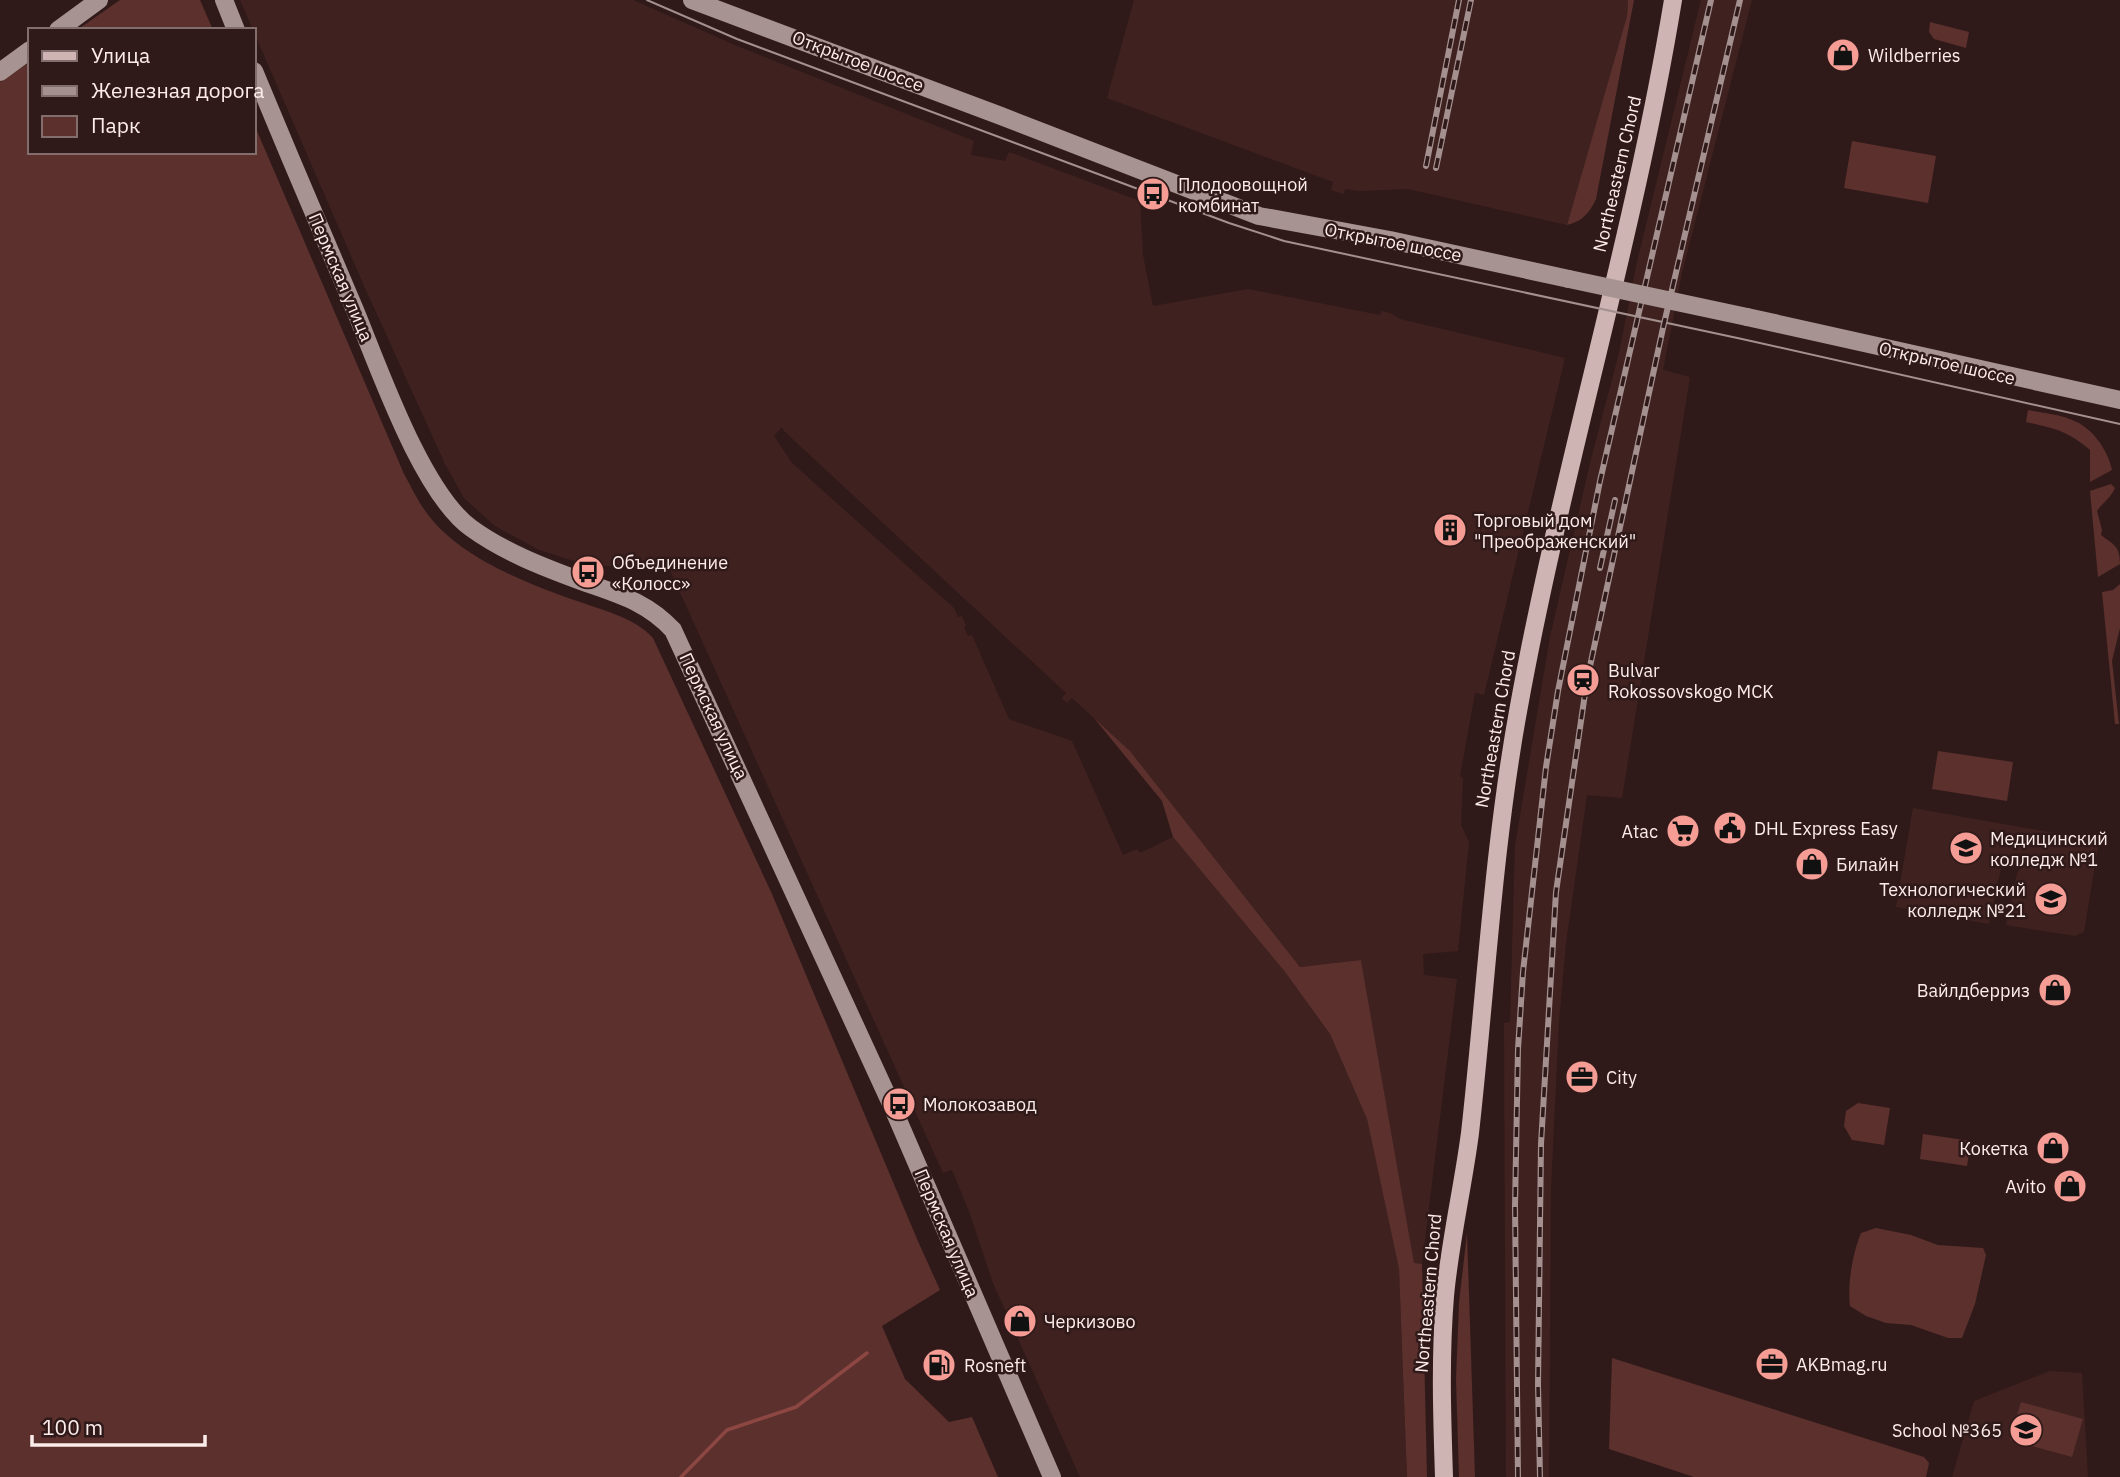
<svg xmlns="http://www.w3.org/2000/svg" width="2120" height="1477" viewBox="0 0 2120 1477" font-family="'IBM Plex Sans',sans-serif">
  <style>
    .built { fill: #3f2220 }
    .green { fill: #5b302d }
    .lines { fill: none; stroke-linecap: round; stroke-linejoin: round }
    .stream { stroke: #8c4743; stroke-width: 3.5 }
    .secondary { stroke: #a79492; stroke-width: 18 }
    .primary { stroke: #ceb4b2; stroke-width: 18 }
    .tram { stroke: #a3908f; stroke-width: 2 }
    .rail-casing { stroke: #a3908f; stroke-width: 6 }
    .rail { stroke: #301a19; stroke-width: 3.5; stroke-dasharray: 10; stroke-linecap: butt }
    .secondary-bridge { stroke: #a79492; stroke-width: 18 }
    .labels { text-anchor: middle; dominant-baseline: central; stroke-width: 5; stroke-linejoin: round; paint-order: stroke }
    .poi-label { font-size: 18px; fill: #fcecea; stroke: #301a19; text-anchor: start }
    .street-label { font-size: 18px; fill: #fcecea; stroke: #301a19 }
  </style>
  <rect width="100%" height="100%" fill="#301a19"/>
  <g class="built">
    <polygon points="240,0 633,0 737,46 974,141 971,155 1005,161 1009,152 1140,201 1143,255 1153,306 1248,289 1380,315 1382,311 1390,313 1400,319 1565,358 1484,695 1475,693 1460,776 1463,778 1461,825 1469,842 1458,951 1423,954 1424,975 1457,979 1422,1264 1414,1264 1361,960 1300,967 1130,751 1072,698 1067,703 1062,698 1066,693 784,431 782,427 774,436 792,463 954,608 958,617 962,616 966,626 964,627 968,636 972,635 1009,719 1072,741 1123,855 1137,849 1140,853 1173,837 1285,972 1330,1034 1367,1119 1399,1269 1407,1477 1080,1477 993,1283 969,1211 952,1170 943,1173 664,557 629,566 590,566 539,550 495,526 464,498 445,464 365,288"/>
    <polygon points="1134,0 1628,0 1627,16 1567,225 1408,189 1359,191 1345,189 1344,194 1331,190 1333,182 1107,98"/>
    <polygon points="1701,0 1752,0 1682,273 1663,370 1690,377 1622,798 1587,795 1566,943 1559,1021 1551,1188 1549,1477 1506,1477 1504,1023 1510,1022 1515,846 1550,637 1591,459 1619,353 1637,262"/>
    <polygon points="1913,808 2099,841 2084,932 2075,936 2006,925 2017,873 2021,868 2001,868 1989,924 1896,907"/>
    <polygon points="2050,1371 2082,1373 2088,1477 1952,1477 1974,1401"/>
  </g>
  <g class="green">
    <polygon points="120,0 200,0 213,30 77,30"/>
    <path d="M1628,0H1634L1596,199C1590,212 1582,222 1567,225L1627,16Z"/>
    <polygon points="1930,22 1969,32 1966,48 1934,39 1929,32"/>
    <path d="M30,62V152H254V124L404,474C412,488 419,504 429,516C461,558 528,584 577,601C604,611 634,617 653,638L772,894L917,1239L940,1290L882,1326L905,1379L949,1422L972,1417L998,1477H0V82Z"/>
    <polygon points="1852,141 1936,156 1928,203 1844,188"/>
    <path d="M2028,410C2042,413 2058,414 2072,420C2092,427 2108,450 2112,470L2090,482V450C2068,431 2053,428 2026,422Z"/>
    <path d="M2111,484L2115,488C2111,498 2103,502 2097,511L2102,530L2101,535C2114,545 2120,546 2120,564L2098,577L2090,491Z"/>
    <polygon points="2120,584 2120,628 2112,661 2119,724 2115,724 2102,592 2113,590"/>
    <polygon points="1094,718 1130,751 1300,967 1361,960 1414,1263 1422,1264 1427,1477 1407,1477 1399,1269 1367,1119 1330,1034 1285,972 1173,837 1162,801"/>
    <polygon points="1938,751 2013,762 2007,801 1932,789"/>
    <polygon points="1858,1103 1890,1108 1884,1145 1852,1140 1844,1126 1846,1111"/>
    <polygon points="1923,1134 1971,1141 1967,1166 1920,1159"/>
    <path d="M1876,1228L1911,1235L1938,1245L1983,1248L1986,1255L1975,1304L1962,1338H1948L1911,1325L1886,1323L1866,1316L1850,1306C1847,1285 1853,1252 1861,1233Z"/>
    <polygon points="1467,1233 1475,1477 1459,1477 1456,1379 1459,1303"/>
    <polygon points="1612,1358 1924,1457 1929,1463 1926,1477 1694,1477 1609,1449"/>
    <polygon points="2021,1402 2083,1419 2072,1457 2010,1440"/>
  </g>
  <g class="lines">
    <polyline class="stream" points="681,1477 727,1430 796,1407 867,1353"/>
    <g class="secondary">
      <polyline points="224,0 236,30"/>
      <polyline points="692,0 1001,116 1259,216 1390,240 1569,279"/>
      <polyline points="58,30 99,0"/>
      <path d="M254,71C287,151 321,230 355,310C379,368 422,493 471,528C504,552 543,567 581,581C617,594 646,601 673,630L892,1106L1052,1477"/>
      <polyline points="0,72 30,50"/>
      <polyline points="1747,317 2120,400"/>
    </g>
    <path class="primary" d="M1444,1477C1442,1417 1440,1357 1445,1296C1450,1241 1463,1187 1470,1133C1486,990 1493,847 1519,706C1562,469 1634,238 1673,0"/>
    <polyline class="tram" points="647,0 737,39 1229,223 1284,241 1742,339 2120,424"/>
    <defs>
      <g id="rail">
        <polyline points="1426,166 1459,0"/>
        <polyline points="1436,168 1471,0"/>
        <polyline points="1600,568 1615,500"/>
        <polyline points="1518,1477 1515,1206 1518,1049 1523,972 1546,767 1558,691 1600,481 1711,0"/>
        <polyline points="1540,1477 1538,1385 1541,1144 1556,892 1587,680 1663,328 1740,0"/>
      </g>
    </defs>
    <use href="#rail" class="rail-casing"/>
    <use href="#rail" class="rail"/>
    <polyline class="secondary-bridge" points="1569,279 1747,317"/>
  </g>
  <defs>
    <symbol id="shop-disc" viewBox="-11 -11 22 22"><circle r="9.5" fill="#f59c95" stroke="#301a19"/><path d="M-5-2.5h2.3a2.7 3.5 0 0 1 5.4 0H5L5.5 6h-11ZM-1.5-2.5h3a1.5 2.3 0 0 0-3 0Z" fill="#111"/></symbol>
    <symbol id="bus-disc" viewBox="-11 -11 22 22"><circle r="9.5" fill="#f59c95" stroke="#301a19"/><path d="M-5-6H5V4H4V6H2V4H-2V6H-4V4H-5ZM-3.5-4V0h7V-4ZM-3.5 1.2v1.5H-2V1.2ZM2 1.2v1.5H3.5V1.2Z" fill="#111"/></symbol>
    <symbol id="building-disc" viewBox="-11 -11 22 22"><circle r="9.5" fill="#f59c95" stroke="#301a19"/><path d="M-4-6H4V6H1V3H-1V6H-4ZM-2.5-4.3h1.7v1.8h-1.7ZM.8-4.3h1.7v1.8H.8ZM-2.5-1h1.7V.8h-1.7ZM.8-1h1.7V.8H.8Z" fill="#111"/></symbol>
    <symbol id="station-disc" viewBox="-11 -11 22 22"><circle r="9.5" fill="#f59c95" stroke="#301a19"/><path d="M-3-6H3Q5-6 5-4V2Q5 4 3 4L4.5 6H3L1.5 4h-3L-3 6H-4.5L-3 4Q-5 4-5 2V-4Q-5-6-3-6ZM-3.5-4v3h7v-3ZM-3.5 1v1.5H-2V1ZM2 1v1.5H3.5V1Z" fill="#111"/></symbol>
    <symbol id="civic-disc" viewBox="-11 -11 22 22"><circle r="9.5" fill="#f59c95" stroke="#301a19"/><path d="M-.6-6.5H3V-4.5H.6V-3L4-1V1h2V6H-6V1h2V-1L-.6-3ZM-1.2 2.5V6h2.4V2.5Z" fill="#111"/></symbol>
    <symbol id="supermarket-disc" viewBox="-11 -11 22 22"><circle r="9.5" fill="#f59c95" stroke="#301a19"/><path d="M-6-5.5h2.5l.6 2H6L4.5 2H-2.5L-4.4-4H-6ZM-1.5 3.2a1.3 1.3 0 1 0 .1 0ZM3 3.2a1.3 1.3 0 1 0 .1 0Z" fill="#111"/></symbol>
    <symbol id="university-disc" viewBox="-11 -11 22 22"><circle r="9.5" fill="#f59c95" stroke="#301a19"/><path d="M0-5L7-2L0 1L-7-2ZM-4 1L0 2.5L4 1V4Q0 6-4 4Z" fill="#111"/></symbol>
    <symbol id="office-disc" viewBox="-11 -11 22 22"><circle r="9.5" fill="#f59c95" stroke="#301a19"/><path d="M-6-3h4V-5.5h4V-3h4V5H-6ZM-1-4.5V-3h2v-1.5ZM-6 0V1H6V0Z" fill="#111"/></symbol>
    <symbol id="fuel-disc" viewBox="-11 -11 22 22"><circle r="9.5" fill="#f59c95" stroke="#301a19"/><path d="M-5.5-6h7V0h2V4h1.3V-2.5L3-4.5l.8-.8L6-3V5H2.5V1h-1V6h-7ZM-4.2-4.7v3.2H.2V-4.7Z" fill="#111"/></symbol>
    <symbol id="school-disc" viewBox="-11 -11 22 22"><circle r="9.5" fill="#f59c95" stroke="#301a19"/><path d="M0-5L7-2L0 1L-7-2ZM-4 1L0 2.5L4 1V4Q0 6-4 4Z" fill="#111"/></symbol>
  </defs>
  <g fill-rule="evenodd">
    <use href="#shop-disc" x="1824" y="36" width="38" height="38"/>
    <use href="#bus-disc" x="1134" y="175" width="38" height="38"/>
    <use href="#building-disc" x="1431" y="511" width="38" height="38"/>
    <use href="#bus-disc" x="569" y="553" width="38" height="38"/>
    <use href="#station-disc" x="1564" y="661" width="38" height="38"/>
    <use href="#civic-disc" x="1711" y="809" width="38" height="38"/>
    <use href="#supermarket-disc" x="1664" y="812" width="38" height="38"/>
    <use href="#university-disc" x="1947" y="829" width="38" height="38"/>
    <use href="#shop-disc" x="1793" y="845" width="38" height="38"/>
    <use href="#university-disc" x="2032" y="880" width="38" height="38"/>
    <use href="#shop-disc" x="2036" y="971" width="38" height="38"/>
    <use href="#office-disc" x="1563" y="1058" width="38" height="38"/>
    <use href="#bus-disc" x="880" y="1085" width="38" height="38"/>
    <use href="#shop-disc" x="2034" y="1129" width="38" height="38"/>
    <use href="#shop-disc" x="2051" y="1167" width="38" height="38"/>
    <use href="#shop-disc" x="1001" y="1302" width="38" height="38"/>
    <use href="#office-disc" x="1753" y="1345" width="38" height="38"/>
    <use href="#fuel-disc" x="920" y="1346" width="38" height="38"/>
    <use href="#school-disc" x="2007" y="1411" width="38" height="38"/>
  </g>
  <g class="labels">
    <g class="poi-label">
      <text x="1868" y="55">Wildberries</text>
      <text x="1178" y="184">Плодоовощной<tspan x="1178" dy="21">комбинат</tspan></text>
      <text x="1474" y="520">Торговый дом<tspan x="1474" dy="21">"Преображенский"</tspan></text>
      <text x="612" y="562">Объединение<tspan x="612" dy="21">«Колосс»</tspan></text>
      <text x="1608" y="670">Bulvar<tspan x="1608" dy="21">Rokossovskogo MCK</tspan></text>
      <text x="1754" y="828">DHL Express Easy</text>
      <text x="1658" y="831" text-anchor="end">Atac</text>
      <text x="1990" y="838">Медицинский<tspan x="1990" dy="21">колледж №1</tspan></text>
      <text x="1836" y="864">Билайн</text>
      <text x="2026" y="889" text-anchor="end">Технологический<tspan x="2026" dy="21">колледж №21</tspan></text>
      <text x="2030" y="990" text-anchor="end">Вайлдберриз</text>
      <text x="1606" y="1077">City</text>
      <text x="923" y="1104">Молокозавод</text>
      <text x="2028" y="1148" text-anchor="end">Кокетка</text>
      <text x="2046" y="1186" text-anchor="end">Avito</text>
      <text x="1044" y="1321">Черкизово</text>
      <text x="1796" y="1364">AKBmag.ru</text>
      <text x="964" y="1365">Rosneft</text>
      <text x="2002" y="1430" text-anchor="end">School №365</text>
    </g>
    <g class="street-label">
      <text transform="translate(858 61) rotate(21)">Открытое шоссе</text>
      <text transform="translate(1617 174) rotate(-77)">Northeastern Chord</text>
      <text transform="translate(1393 242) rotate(11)">Открытое шоссе</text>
      <text transform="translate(341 277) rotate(67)">Пермская улица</text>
      <text transform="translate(1947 363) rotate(13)">Открытое шоссе</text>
      <text transform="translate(714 716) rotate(65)">Пермская улица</text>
      <text transform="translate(1495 729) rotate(-80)">Northeastern Chord</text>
      <text transform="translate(947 1233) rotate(67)">Пермская улица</text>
      <text transform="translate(1428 1293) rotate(-85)">Northeastern Chord</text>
    </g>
  </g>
  <rect x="28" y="28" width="228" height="126" fill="#301a19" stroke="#826e6d" stroke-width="2"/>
  <rect x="42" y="51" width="35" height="10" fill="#ceb4b2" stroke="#826e6d" stroke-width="2"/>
  <text x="91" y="63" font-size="21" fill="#fcecea">Улица</text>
  <rect x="42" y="86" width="35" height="10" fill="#a3908f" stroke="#826e6d" stroke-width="2"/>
  <text x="91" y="98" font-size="21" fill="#fcecea">Железная дорога</text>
  <rect x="42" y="116" width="35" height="21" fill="#5b302d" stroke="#826e6d" stroke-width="2"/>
  <text x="91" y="133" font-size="21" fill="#fcecea">Парк</text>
  <path d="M32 1435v10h173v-10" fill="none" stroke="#fcecea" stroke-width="3.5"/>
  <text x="42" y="1435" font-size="21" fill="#fcecea" stroke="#301a19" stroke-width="5" paint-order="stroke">100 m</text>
</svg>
